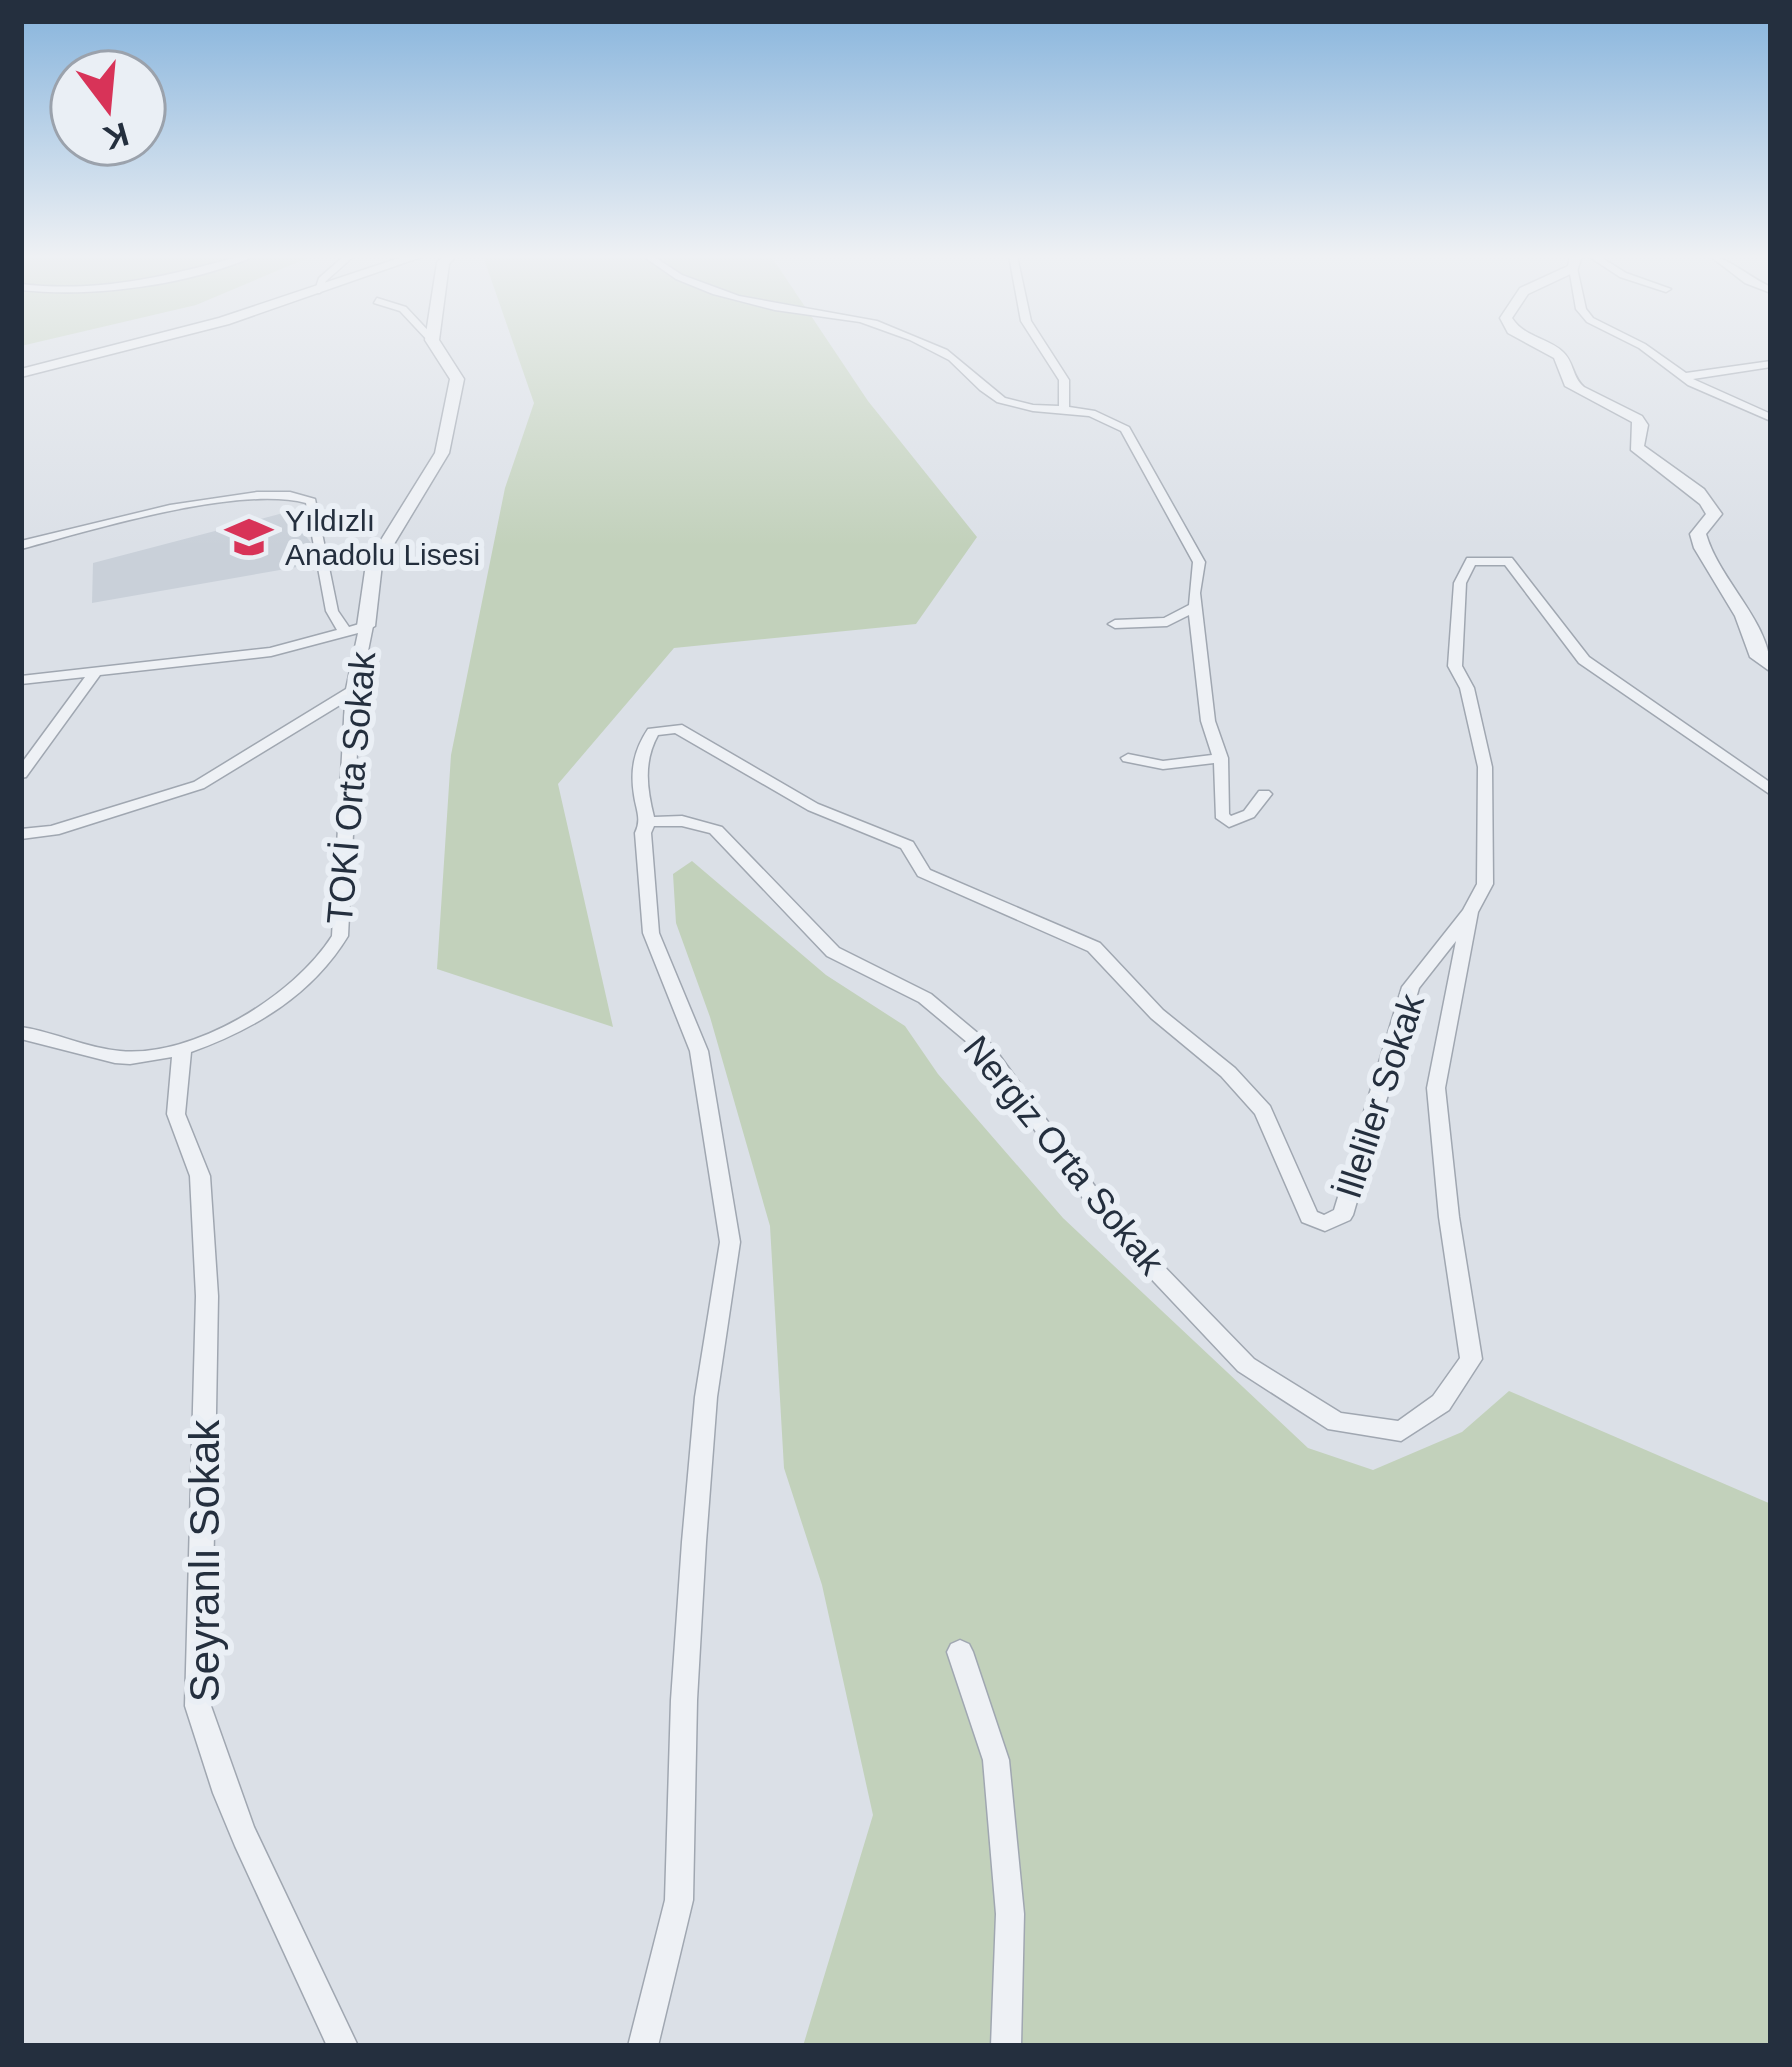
<svg xmlns="http://www.w3.org/2000/svg" width="1792" height="2067" viewBox="0 0 1792 2067" font-family="Helvetica,sans-serif">
  <style>
    .built { fill: #c9d0d9 }
    .green { fill: #c2d1bb }
    .lines { fill: none; stroke-linecap: round; stroke-linejoin: round }
    .minor-casing { stroke: #a0a7b1; stroke-width: 3 }
    .tertiary-casing { stroke: #a0a7b1; stroke-width: 3 }
    .minor { fill: #eef1f5; fill-rule: evenodd }
    .tertiary { fill: #eef1f5; fill-rule: evenodd }
    .labels { text-anchor: middle; dominant-baseline: central; stroke-width: 12; stroke-linejoin: round; paint-order: stroke }
    .far-poi-label { font-size: 30px; fill: #242f3e; stroke: #eaeff5; text-anchor: start }
    .street-label { font-size: 36px; fill: #242f3e; stroke: #eaeff5 }
    .near-street-label { font-size: 42px; fill: #242f3e; stroke: #eaeff5 }
  </style>
  <rect width="100%" height="100%" fill="#dbe0e7"/>
  <polygon class="built" points="287,512 326,562 92,603 93,563"/>
  <g class="green">
    <polygon points="21,256 312,256 196,305 21,346"/>
    <polygon points="483,256 771,256 868,401 977,537 916,624 674,648 558,784 613,1027 437,969 451,755 505,488 534,403"/>
    <polygon points="692,861 826,975 905,1026 938,1074 1063,1218 1308,1448 1373,1470 1462,1432 1509,1391 1771,1504 1771,2046 803,2046 873,1815 822,1585 784,1468 770,1226 710,1017 676,923 673,874"/>
  </g>
  <g class="lines">
    <defs>
      <g id="minor">
        <path d="M240,256H255C188,285 94,298 21,290V284C97,293 167,277 240,256Z"/>
        <polygon points="344,256 354,256 326,281 320,293 314,293 319,278"/>
        <polygon points="643,256 653,256 682,275 739,296 877,321 947,350 1005,398 1033,405 1059,406 1059,380 1021,321 1009,256 1017,256 1031,321 1069,380 1069,407 1095,411 1129,427 1205,562 1200,593 1215,721 1228,758 1229,814 1231,816 1244,811 1259,791 1269,791 1272,794 1254,817 1229,827 1216,818 1214,763 1163,769 1123,761 1121,758 1128,754 1163,761 1212,755 1201,721 1189,615 1167,626 1115,628 1108,624 1115,620 1164,618 1189,605 1193,562 1121,431 1089,416 1033,411 997,402 980,390 949,360 910,340 860,322 775,310 713,294 676,279"/>
        <polygon points="1588,256 1599,256 1626,273 1671,289 1666,292 1620,277"/>
        <path d="M1710,256C1726,256 1752,279 1771,287V293L1745,283Z"/>
        <polygon points="1573,265 1577,268 1586,309 1593,318 1645,344 1686,373 1771,361 1771,367 1693,379 1771,414 1771,421 1688,385 1639,348 1587,322 1576,309 1569,268"/>
        <polygon points="377,298 406,307 435,338 435,342 429,342 400,311 374,303"/>
        <path d="M257,492H290L315,499L338,611L349,627L366,622L373,626L360,691L348,936C312,995 255,1029 191,1052L185,1114L210,1176L218,1296L211,1706L254,1827L358,2046H327L235,1846L213,1793L185,1706L196,1296L190,1176L167,1114L172,1057L130,1064L115,1063L21,1039V1027C55,1032 86,1048 120,1051C193,1058 294,996 332,936L345,702L204,788L59,834L21,839V829L51,826L194,782L346,689L358,633L271,656L100,675L26,777L21,778V764L85,677L21,684V676L270,648L337,630L326,611L306,503C237,485 92,530 21,549V541L170,505Z"/>
        <path d="M1467,558H1512L1589,657L1771,783V795L1579,663L1505,565H1475L1466,583L1462,666L1474,688L1492,767L1493,884L1478,912L1445,1088L1459,1217L1482,1359L1449,1410L1401,1441L1328,1429L1238,1371L1107,1232L980,1053L919,1002L827,956L710,833L682,826H654L651,833L659,933L708,1051L740,1242L717,1397L706,1542L697,1700L693,1900L658,2046H628L665,1900L671,1700L682,1542L695,1397L720,1242L690,1051L643,933L635,833C642,819 636,810 634,795C630,770 634,750 648,729L682,725L818,804L913,842L930,870L1100,943L1163,1010L1235,1068L1270,1106L1317,1212L1324,1215L1334,1210L1402,987L1463,910L1477,884L1478,767L1460,688L1448,666L1454,583ZM675,733L808,810L901,848L918,876L1088,951L1151,1018L1221,1076L1255,1114L1302,1222L1325,1231L1350,1220L1353,1215L1419,988L1456,941L1427,1088L1439,1217L1460,1358L1433,1396L1398,1421L1341,1413L1254,1359L1121,1222L992,1045L931,994L839,948L722,827L682,816L654,817C647,789 643,762 658,735Z"/>
        <polygon points="960,1640 969,1644 973,1652 1009,1760 1024,1914 1021,2046 991,2046 996,1914 983,1760 947,1652 951,1644"/>
      </g>
      <g id="tertiary">
        <polygon points="405,256 424,256 229,324 21,377 21,369 219,318"/>
        <polygon points="443,256 456,256 449,264 439,340 464,379 449,453 382,564 375,626 366,631 357,626 366,564 435,453 450,379 425,340 437,263"/>
        <path d="M1570,256H1582L1577,271L1528,294L1512,318C1524,337 1548,338 1563,352C1574,362 1572,377 1584,387L1642,416L1648,425L1644,446L1704,489L1722,514L1706,534C1720,582 1771,622 1771,672L1750,657L1735,616L1694,548L1690,534L1706,514L1700,504L1631,450L1632,422L1565,386L1554,358L1508,333L1500,318L1520,288L1568,266Z"/>
      </g>
    </defs>
    <use href="#minor" class="minor-casing"/>
    <use href="#tertiary" class="tertiary-casing"/>
    <use href="#minor" class="minor"/>
    <use href="#tertiary" class="tertiary"/>
  </g>
  <linearGradient id="sky" x2="0" y2="1"><stop stop-color="#85b3dc"/><stop offset="0.47" stop-color="#eff1f4"/><stop offset="1" stop-color="#eff1f4" stop-opacity="0"/></linearGradient>
  <rect width="1792" height="546" fill="url(#sky)"/>
  <defs>
    <symbol id="school-bare" viewBox="-9 -9 18 18"><path d="M0-5L7-2L0 1L-7-2ZM-4 1L0 2.5L4 1V4Q0 6-4 4Z" fill="#d83358" stroke="#eaeff5" stroke-width="2.5" paint-order="stroke"/></symbol>
  </defs>
  <g fill-rule="evenodd">
    <use href="#school-bare" x="216" y="504" width="66" height="66"/>
  </g>
  <g class="labels">
    <g class="far-poi-label">
      <text x="285" y="520">Yıldızlı<tspan x="285" dy="34">Anadolu Lisesi</tspan></text>
    </g>
    <g class="street-label">
      <text transform="translate(351 788) rotate(-85)">TOKİ Orta Sokak</text>
      <text transform="translate(1380 1096) rotate(-72)">İlleliler Sokak</text>
      <text transform="translate(1064 1155) rotate(51)">Nergiz Orta Sokak</text>
    </g>
    <g class="near-street-label">
      <text transform="translate(204 1561) rotate(-90)">Seyranlı Sokak</text>
    </g>
  </g>
  <rect width="1792" height="2067" fill="none" stroke="#242f3e" stroke-width="48"/>
  <g transform="translate(108 108) rotate(164)"><circle r="57" fill="#eaeff5" stroke="#9ba2ac" stroke-width="3"/>
  <path d="M0-9L21 45L0 30L-21 45Z" fill="#d83358"/>
  <text y="-18" font-size="33" font-weight="bold" text-anchor="middle" fill="#242f3e">K</text>
  </g>
</svg>
